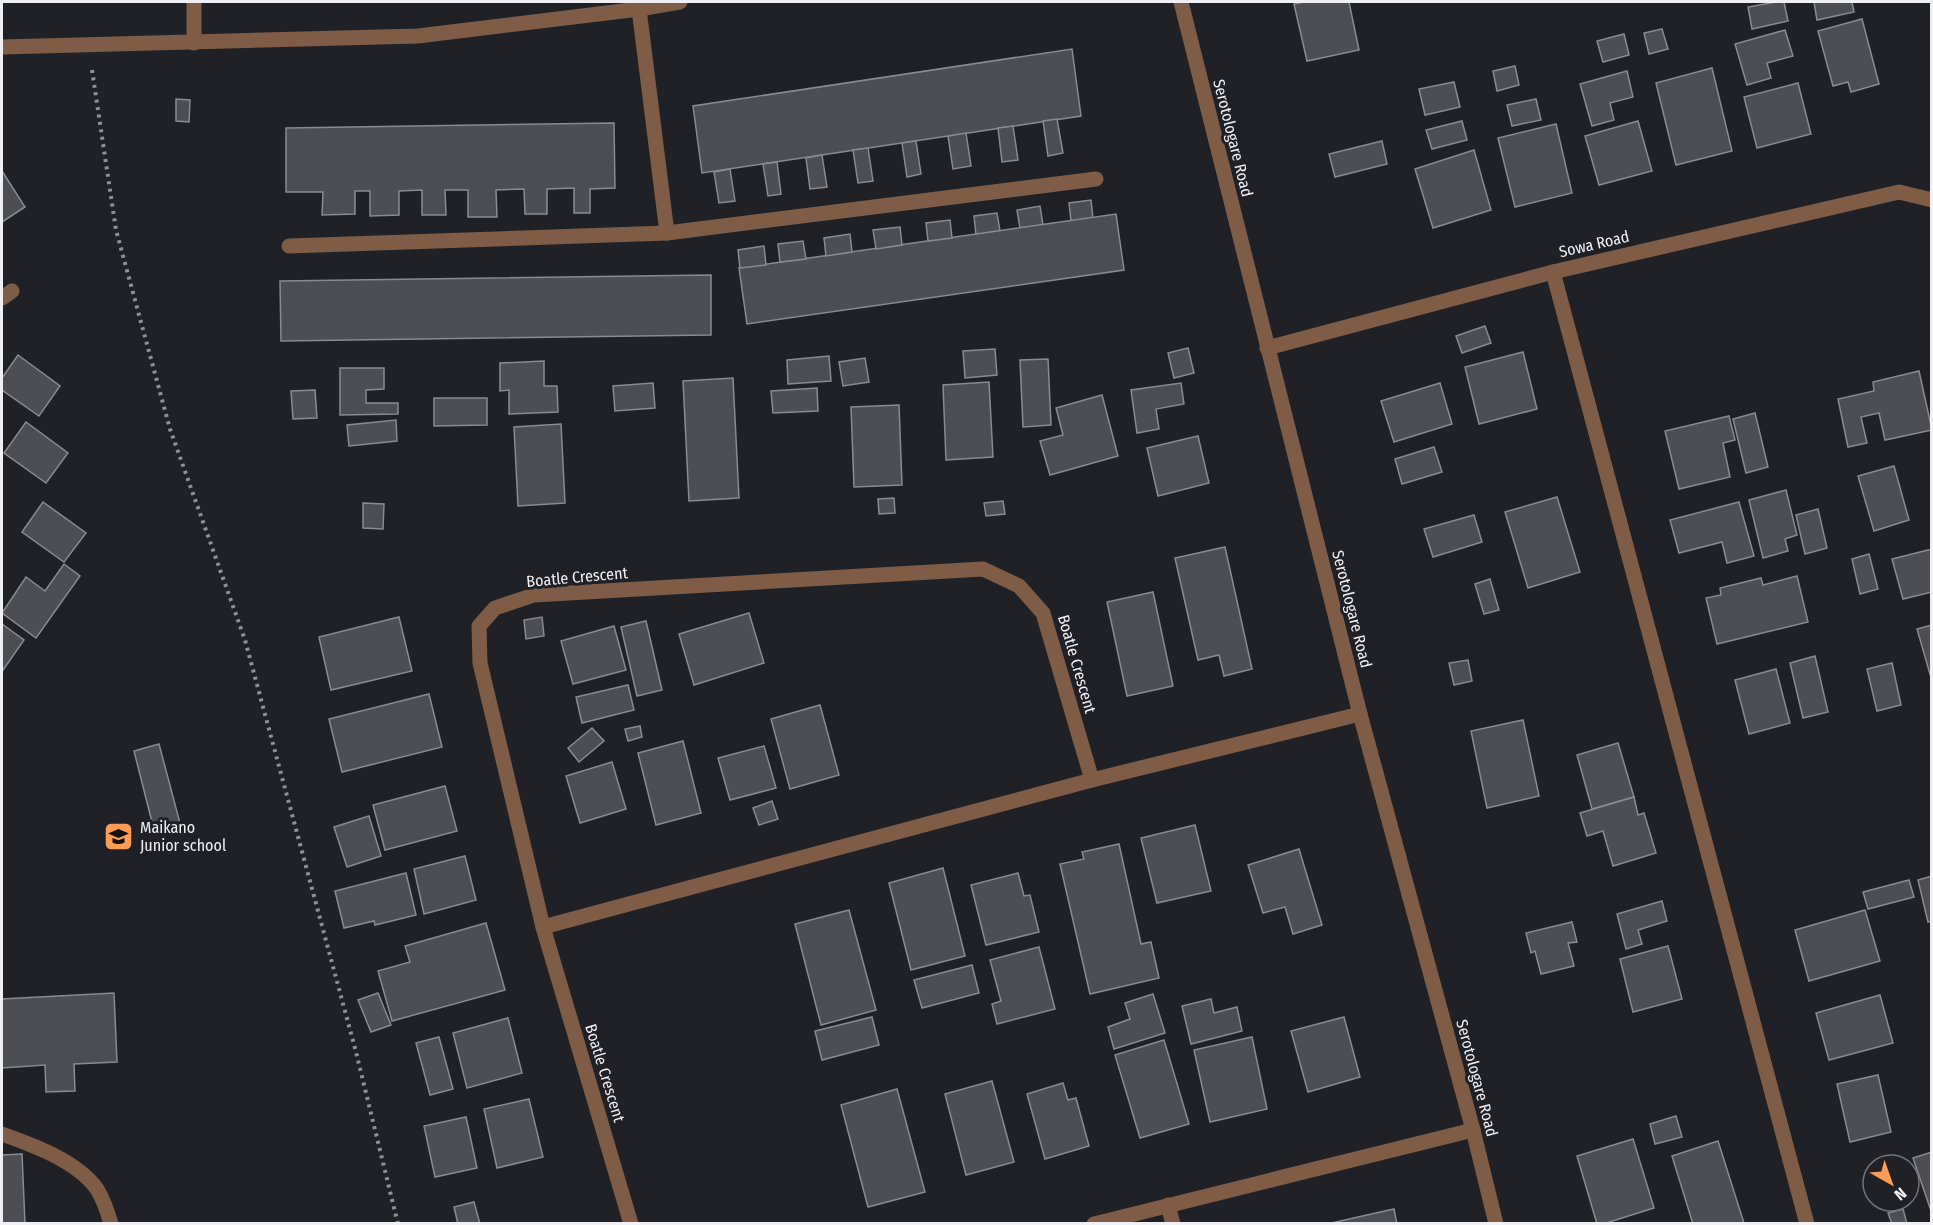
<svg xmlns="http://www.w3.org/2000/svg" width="1933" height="1225" viewBox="0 0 1933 1225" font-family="'Fira Sans Condensed',sans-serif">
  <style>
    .building { fill: #4d4e54; stroke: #8a8a91; stroke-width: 1.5 }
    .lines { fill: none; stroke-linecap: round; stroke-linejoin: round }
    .path { stroke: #909195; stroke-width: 4; stroke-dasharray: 3 4.5; stroke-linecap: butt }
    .minor { stroke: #7e5c46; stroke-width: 15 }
    .labels { text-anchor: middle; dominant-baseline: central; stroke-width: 6; stroke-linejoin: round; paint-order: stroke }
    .street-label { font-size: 16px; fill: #f0f0f4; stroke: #202126 }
    .poi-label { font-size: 16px; fill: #f0f0f4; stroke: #202126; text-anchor: start }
  </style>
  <rect width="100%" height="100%" fill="#202126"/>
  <g class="building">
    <polygon points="1304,2 1349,2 1359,50 1307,61 1294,4"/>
    <polygon points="1776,2 1784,2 1788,21 1752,29 1748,7"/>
    <polygon points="1814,2 1852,2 1854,12 1817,20"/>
    <polygon points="1862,19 1879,84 1851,92 1848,82 1833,86 1818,31"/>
    <polygon points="1662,29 1668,49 1649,54 1644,33"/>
    <polygon points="1785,30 1793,56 1767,63 1771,78 1747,85 1735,44"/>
    <polygon points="1624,34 1629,55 1603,62 1597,41"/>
    <polygon points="1072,49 1081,116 702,173 693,106"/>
    <polygon points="1515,66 1519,85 1497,91 1493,71"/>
    <polygon points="1712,68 1732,151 1676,165 1656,83"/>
    <polygon points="1627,71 1633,97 1610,103 1614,120 1592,126 1580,84"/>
    <polygon points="1454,82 1460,107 1425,115 1419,89"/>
    <polygon points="1798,83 1811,134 1757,148 1744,97"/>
    <polygon points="176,99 190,100 189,122 176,121"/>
    <polygon points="1536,99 1541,120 1512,126 1507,105"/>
    <polygon points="1057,119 1063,153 1048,156 1043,121"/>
    <polygon points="1462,121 1467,140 1432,149 1426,130"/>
    <polygon points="1638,121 1652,171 1599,185 1585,136"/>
    <polygon points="614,123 615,188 590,189 590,213 574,213 574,188 547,189 547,214 525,214 524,189 496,190 497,217 468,217 468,190 445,190 446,215 422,215 422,190 399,191 399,215 370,216 370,191 355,191 355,214 322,215 323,192 286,192 286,128"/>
    <polygon points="1556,124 1572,193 1515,207 1498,138"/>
    <polygon points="1013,126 1018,160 1002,162 998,128"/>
    <polygon points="966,133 971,166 953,169 948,136"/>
    <polygon points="916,141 921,174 907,177 902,143"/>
    <polygon points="1382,141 1387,164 1335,177 1329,154"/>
    <polygon points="868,148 873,181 858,183 853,150"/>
    <polygon points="1474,150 1491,210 1433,228 1415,169"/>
    <polygon points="822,155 827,187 810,189 806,158"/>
    <polygon points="777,162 781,194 768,196 763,164"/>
    <polygon points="730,169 735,201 719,203 714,172"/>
    <polygon points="2,171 25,207 2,222"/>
    <polygon points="1091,200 1093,218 1071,221 1069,203"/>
    <polygon points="1040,206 1043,225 1020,228 1017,210"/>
    <polygon points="997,213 1000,231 976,235 974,216"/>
    <polygon points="1116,214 1124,270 747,324 739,268"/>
    <polygon points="950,220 952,238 928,241 926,223"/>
    <polygon points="900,227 902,245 876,249 873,230"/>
    <polygon points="850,234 852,252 826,256 824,238"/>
    <polygon points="803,241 806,259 780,262 778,244"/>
    <polygon points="764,246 766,265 740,268 738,250"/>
    <polygon points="711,275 711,335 281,341 280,281"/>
    <polygon points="1485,326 1491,343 1462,353 1456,336"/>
    <polygon points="1188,348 1194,373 1174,378 1168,353"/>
    <polygon points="995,349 997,375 965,378 963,351"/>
    <polygon points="1523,352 1537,409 1479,424 1465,367"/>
    <polygon points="18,355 60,386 39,416 2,390 2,378"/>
    <polygon points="829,356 831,381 788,384 787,360"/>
    <polygon points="865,358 869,382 843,386 839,362"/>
    <polygon points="1048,359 1051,425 1023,427 1020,360"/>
    <polygon points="544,361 544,386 557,386 558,412 509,414 509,390 500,391 500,363"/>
    <polygon points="340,368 384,368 384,389 366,390 366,403 398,403 398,414 340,415"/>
    <polygon points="1919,371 1932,430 1885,440 1879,413 1861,417 1867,443 1848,447 1838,399 1874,391 1873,382"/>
    <polygon points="733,378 739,498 689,501 683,381"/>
    <polygon points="989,382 993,457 946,460 943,385"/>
    <polygon points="653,383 655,408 615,411 613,386"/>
    <polygon points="1181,383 1184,404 1156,409 1159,429 1137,433 1131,390"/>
    <polygon points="1440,383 1452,424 1394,442 1381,401"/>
    <polygon points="817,388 818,411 773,413 771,391"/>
    <polygon points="315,390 317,418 293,419 291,391"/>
    <polygon points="1102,395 1118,456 1050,475 1040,441 1063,435 1056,408"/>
    <polygon points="434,398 487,398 487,425 434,426"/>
    <polygon points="899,405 902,485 854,487 851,407"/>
    <polygon points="1755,413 1768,467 1746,473 1733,419"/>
    <polygon points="1729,416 1735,440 1723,443 1730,477 1679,489 1665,431"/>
    <polygon points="396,420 397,441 349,446 347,425"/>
    <polygon points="26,422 68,453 46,483 4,453"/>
    <polygon points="561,424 565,503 518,506 514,427"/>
    <polygon points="1198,436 1209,483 1158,496 1147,448"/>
    <polygon points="1434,447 1442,472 1402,484 1395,459"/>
    <polygon points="1894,466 1909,520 1874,531 1858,476"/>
    <polygon points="1786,490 1797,535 1785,539 1788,551 1763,558 1749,500"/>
    <polygon points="1557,497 1580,572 1528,588 1505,512"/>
    <polygon points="894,498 895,513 879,514 878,499"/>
    <polygon points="1003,501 1005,514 986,516 984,503"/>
    <polygon points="43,502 86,533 64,562 22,532"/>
    <polygon points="1739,502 1754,556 1727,563 1722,542 1679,553 1670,520"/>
    <polygon points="363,503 384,504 383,529 363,528"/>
    <polygon points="1818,509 1827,548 1805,554 1796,515"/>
    <polygon points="1474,515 1482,542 1433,557 1424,529"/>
    <polygon points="1225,547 1252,669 1224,676 1219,655 1198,660 1175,558"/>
    <polygon points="1932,549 1932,592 1903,599 1892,559"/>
    <polygon points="1869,554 1878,589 1860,594 1852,559"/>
    <polygon points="64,564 80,576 36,638 2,613 26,577 45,591"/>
    <polygon points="1797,576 1808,622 1717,644 1706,598 1721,595 1720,588 1761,578 1763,585"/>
    <polygon points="1490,579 1499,610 1484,614 1475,584"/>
    <polygon points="1153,592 1173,686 1127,696 1107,602"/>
    <polygon points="749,613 764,663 694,685 679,634"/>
    <polygon points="399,617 412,671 331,690 319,637"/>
    <polygon points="542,617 544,636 526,639 524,620"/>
    <polygon points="646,621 662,690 637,696 621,627"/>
    <polygon points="2,624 24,640 3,670 2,669"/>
    <polygon points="1932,625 1932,681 1917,629"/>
    <polygon points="614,626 626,670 573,684 561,641"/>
    <polygon points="1815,656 1828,712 1803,718 1790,663"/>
    <polygon points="1468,660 1472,681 1454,685 1449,663"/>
    <polygon points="1892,663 1901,705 1877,711 1867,669"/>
    <polygon points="1776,669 1790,723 1749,734 1735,680"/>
    <polygon points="628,685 634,710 582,723 576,697"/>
    <polygon points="429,694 442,747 342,772 329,719"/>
    <polygon points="820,705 839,775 790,789 771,719"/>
    <polygon points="1523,720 1539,796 1487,808 1471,731"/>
    <polygon points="640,726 642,737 628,741 625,729"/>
    <polygon points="592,728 604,741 579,762 568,748"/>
    <polygon points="683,741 701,813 656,825 638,753"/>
    <polygon points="1618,743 1634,797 1592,809 1577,755"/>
    <polygon points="159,744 181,827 155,834 134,751"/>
    <polygon points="764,746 776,788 730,800 718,758"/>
    <polygon points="612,762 626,809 580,823 566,776"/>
    <polygon points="445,786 457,831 385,850 373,805"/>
    <polygon points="1634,797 1638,815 1644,813 1656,853 1613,866 1603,831 1587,836 1580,813"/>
    <polygon points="772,801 778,819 759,825 753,808"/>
    <polygon points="369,816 381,856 347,867 334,827"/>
    <polygon points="1195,825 1211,891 1157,903 1141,838"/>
    <polygon points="1119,844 1141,944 1151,942 1159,978 1090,994 1060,864 1084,859 1082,852"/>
    <polygon points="1299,849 1322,925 1293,934 1285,907 1263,913 1248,865"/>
    <polygon points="465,856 476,900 424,914 414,869"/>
    <polygon points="943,868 965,956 911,970 889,883"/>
    <polygon points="406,873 416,915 375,925 374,921 344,928 335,891"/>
    <polygon points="1018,873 1024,896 1030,895 1039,932 986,945 971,885"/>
    <polygon points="1932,876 1932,921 1928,922 1918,880"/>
    <polygon points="1909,880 1914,897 1868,909 1863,892"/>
    <polygon points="1662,901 1667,921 1638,930 1642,944 1626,949 1617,914"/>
    <polygon points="849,910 876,1010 821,1025 795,924"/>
    <polygon points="1865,910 1880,961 1809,981 1795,930"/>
    <polygon points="1572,922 1577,942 1568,943 1574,966 1541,974 1535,951 1531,953 1526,933"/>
    <polygon points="486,923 505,990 392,1021 378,971 410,962 405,946"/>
    <polygon points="1668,946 1682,999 1633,1012 1620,959"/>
    <polygon points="1039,947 1055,1009 997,1024 992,1004 1001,1001 990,960"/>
    <polygon points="972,965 979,993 922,1008 914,980"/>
    <polygon points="114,993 117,1062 74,1064 75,1091 46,1092 45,1065 2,1068 2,999"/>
    <polygon points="378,993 391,1025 371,1032 358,1000"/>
    <polygon points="1153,994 1165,1033 1114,1049 1108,1027 1130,1019 1125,1003"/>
    <polygon points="1880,995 1893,1043 1829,1060 1816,1013"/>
    <polygon points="1211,999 1214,1013 1237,1007 1242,1031 1191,1044 1182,1006"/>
    <polygon points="872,1017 879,1045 822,1060 815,1031"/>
    <polygon points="1344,1017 1360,1077 1308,1092 1291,1031"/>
    <polygon points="508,1018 522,1073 467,1088 453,1033"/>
    <polygon points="439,1037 453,1089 430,1095 416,1043"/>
    <polygon points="1252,1037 1267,1109 1210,1122 1194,1050"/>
    <polygon points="1164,1040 1189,1124 1140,1138 1115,1055"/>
    <polygon points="1878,1075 1891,1132 1850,1142 1837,1084"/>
    <polygon points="992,1081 1014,1162 966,1175 945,1094"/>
    <polygon points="1063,1083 1068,1100 1076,1098 1089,1146 1045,1159 1027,1094"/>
    <polygon points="897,1089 925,1192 868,1207 841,1105"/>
    <polygon points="529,1099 543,1157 497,1168 484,1109"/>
    <polygon points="1676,1116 1682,1137 1655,1144 1650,1124"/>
    <polygon points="466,1117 477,1168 435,1177 424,1126"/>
    <polygon points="1633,1139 1654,1208 1603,1224 1597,1224 1577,1156"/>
    <polygon points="1718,1141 1744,1223 1744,1224 1693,1224 1672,1156"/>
    <polygon points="1932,1152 1932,1214 1913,1158"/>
    <polygon points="22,1154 25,1224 2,1224 2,1155"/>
    <polygon points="474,1202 480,1224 458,1224 454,1207"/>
    <polygon points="1394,1209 1397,1224 1331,1224 1331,1223"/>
    <polygon points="1903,1209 1907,1224 1892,1224 1888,1213"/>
  </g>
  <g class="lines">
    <polyline class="path" points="92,70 116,230 170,429 245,640 356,1052 398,1224"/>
    <g class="minor">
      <polyline points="194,2 194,43"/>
      <polyline points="1181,2 1360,714 1473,1130 1496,1224"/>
      <polyline points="639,9 667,233"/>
      <polyline points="2,47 418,36 639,9 680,2"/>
      <polyline points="289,246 667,233 1096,179"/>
      <polyline points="1553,272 1807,1224"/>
      <polyline points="2,298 12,291"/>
      <polyline points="1267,348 1553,272 1899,192 1932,200"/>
      <polyline points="543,927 1092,780 1360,714"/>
      <path d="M2,1134C33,1145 77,1161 97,1189C103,1199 108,1213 111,1224"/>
      <polyline points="1168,1205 1173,1224"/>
      <polyline points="631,1224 543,927 480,663 479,626 495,608 534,595 983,569 1019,586 1043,613 1092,780"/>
      <polyline points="1094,1224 1473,1130"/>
    </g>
  </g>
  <defs>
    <symbol id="school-square" viewBox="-11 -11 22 22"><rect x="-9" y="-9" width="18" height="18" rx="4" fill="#fd9c56" stroke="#202126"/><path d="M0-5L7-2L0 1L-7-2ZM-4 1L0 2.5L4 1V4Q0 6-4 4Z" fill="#111"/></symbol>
  </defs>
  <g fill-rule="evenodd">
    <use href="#school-square" x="102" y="820" width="33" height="33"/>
  </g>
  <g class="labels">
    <g class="street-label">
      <text transform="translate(1233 138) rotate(76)">Serotologare Road</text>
      <text transform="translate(1594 244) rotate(-13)">Sowa Road</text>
      <text transform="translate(577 577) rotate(-5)">Boatle Crescent</text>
      <text transform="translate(1352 609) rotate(76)">Serotologare Road</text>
      <text transform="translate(1077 664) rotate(74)">Boatle Crescent</text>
      <text transform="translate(605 1073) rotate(73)">Boatle Crescent</text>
      <text transform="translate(1477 1078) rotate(75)">Serotologare Road</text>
    </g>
    <g class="poi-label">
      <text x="140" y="827">Maikano<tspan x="140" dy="18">Junior school</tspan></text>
    </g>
  </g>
  <rect width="1933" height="1225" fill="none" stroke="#f0f0f4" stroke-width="6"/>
  <g transform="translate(1891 1183) rotate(140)"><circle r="28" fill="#202126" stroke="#737478" stroke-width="1.5"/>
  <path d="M0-4.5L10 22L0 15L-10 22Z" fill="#fd9c56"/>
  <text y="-9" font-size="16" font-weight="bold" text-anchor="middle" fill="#f0f0f4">N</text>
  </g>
</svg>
